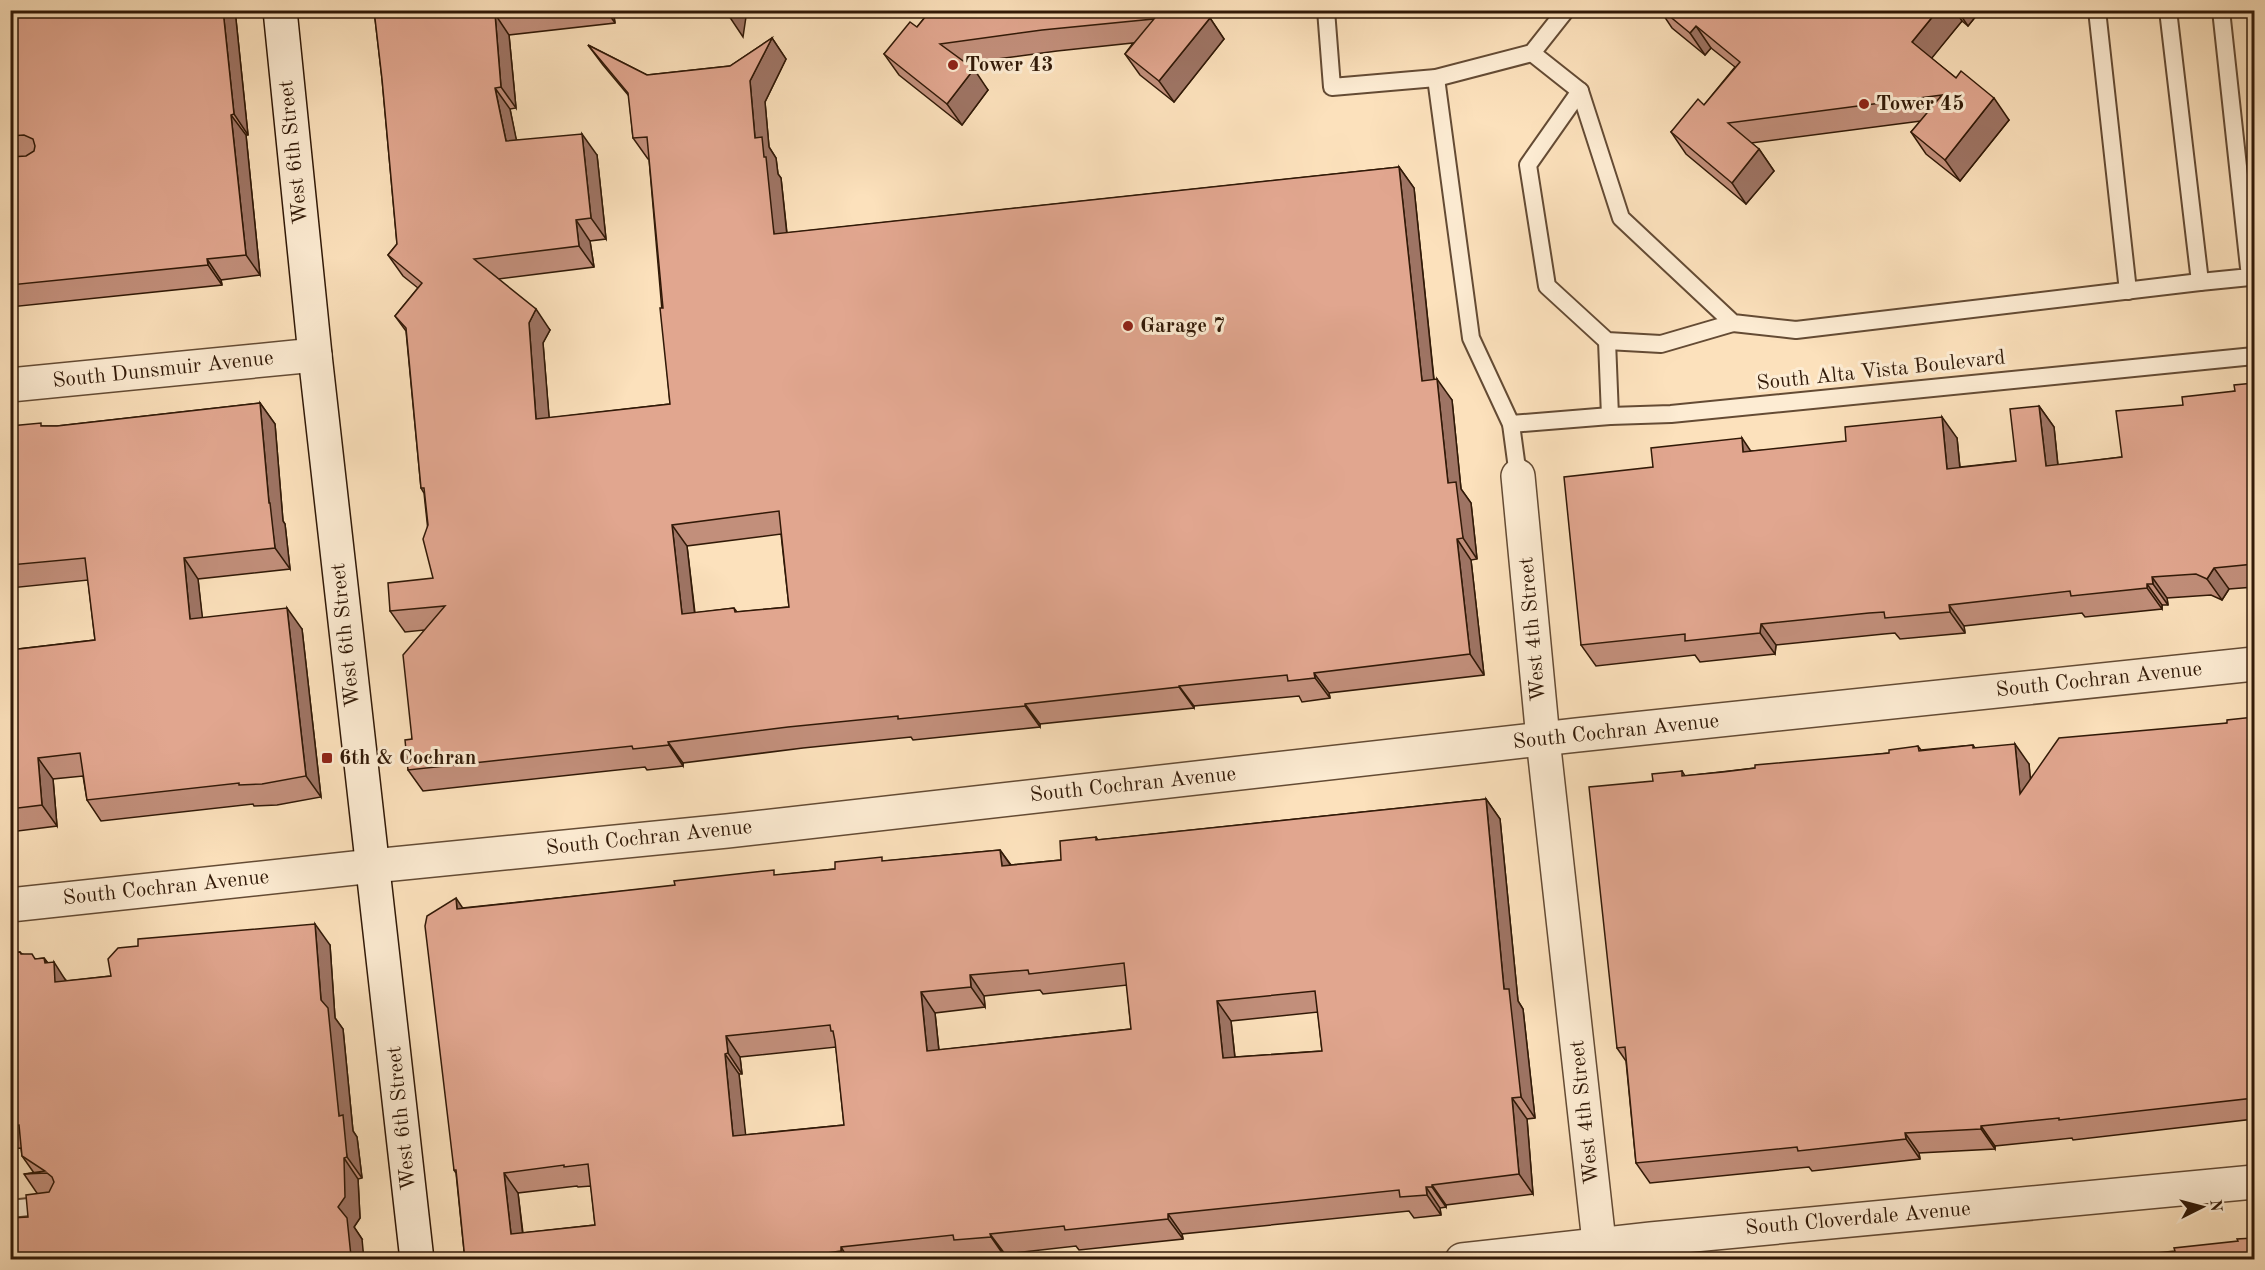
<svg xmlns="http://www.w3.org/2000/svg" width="2265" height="1270" viewBox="0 0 2265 1270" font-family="'Old Standard TT',serif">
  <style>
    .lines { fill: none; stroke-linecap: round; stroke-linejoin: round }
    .service-casing { stroke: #644b34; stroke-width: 20 }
    .minor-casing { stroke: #644b34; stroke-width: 36 }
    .tertiary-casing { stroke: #644b34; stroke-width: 36 }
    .secondary-casing { stroke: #311907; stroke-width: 36 }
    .service { stroke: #fdecd3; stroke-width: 16 }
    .minor { stroke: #fdecd3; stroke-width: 33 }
    .tertiary { stroke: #fdecd3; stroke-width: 33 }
    .secondary { stroke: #fdecd3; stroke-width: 33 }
    .wall { fill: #c28f7b; stroke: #311907; stroke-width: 1.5; fill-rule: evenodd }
    .shaded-wall { fill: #9e7464; stroke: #311907; stroke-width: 1.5 }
    .building { fill: #e1a68f; stroke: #311907; stroke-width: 1.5; fill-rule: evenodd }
    .poi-dot { fill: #8f2418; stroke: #fdecd3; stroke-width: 2 }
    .labels { text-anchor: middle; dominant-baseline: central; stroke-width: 6; stroke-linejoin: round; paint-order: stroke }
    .poi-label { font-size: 21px; font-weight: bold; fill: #311907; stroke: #fdecd3; text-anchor: start }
    .street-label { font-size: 21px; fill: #311907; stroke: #fdecd3 }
  </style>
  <rect width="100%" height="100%" fill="#fce1bc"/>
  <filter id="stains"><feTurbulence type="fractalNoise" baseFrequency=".00333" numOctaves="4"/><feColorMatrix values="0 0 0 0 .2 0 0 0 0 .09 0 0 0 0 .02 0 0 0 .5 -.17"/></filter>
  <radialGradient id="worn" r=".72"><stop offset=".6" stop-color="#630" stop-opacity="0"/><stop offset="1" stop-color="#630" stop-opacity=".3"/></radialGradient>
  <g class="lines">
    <defs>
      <g id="service">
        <polyline points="1326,10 1332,87 1436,78 1532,53 1566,10"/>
        <polyline points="2097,10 2128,291"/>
        <polyline points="1532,53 1580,91 1621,218 1733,323 1796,330 2200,282 2168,10"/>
        <polyline points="1436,78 1471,338 1511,424 1518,476"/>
        <polyline points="1580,91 1528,165 1547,286 1607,341 1661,344 1733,323"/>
        <polyline points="2200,282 2250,277 2221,10"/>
        <polyline points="1607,341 1610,416"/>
        <polyline points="1511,424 1610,416 1671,414 2254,356"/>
        <polyline points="10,1209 48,1205"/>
      </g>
      <g id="minor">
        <polyline points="10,385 315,355"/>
        <polyline points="1518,476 1543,739 1601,1260"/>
        <polyline points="10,905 373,866"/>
        <polyline points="1462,1260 1651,1239 2254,1182"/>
      </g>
      <polyline id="tertiary" points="373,866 727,831 1577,735 2254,664"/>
      <polyline id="secondary" points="280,10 315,355 417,1260"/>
    </defs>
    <use href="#service" class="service-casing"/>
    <use href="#minor" class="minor-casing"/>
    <use href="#tertiary" class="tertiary-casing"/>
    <use href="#secondary" class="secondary-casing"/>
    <use href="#service" class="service"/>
    <use href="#minor" class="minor"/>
    <use href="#tertiary" class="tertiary"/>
    <use href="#secondary" class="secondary"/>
  </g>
  <g class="wall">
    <polygon points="10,10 235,10 248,135 246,135 260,275 221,280 222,285 10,307"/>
    <path d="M374,10H613L615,23L509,35L516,108L510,109L516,140L597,155L606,239L590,241L594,267L498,279L550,330L543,343L549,418L670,404L649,159H648L633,138L629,96L603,65L588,45L647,75L730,66L772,38L786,59L765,102L769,147L776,158L778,174L781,178L787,233L1399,167L1414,188L1434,379L1452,400L1461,489L1471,503L1477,559L1471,560L1484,675L1329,693L1330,698L1302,702L1299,696L1194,706V708L1040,724V727L913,740L911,737L803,748L683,763V766L647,770L645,767L423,791L408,770L424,630L405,632L390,611L433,578L424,493L421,488L406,331L395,316L418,288L403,276L388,255L397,244L382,79ZM781,534L789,607L737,612L734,608L695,613L687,546Z"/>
    <polygon points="931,10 1210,18 1224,39 1174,102 1140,75 1125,54 1133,43 1057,51 966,63 988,90 962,125 899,75 884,54 917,27"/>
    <polygon points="1660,10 1981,10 1968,26 1962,21 1931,58 2009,120 1960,181 1926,154 1911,132 1921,121 1751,143 1759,149 1774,171 1746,204 1686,154 1671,132 1704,105 1735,67 1711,48 1705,55 1672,28"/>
    <polygon points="2254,383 2254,587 2229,589 2222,600 2211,595 2167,598 2168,605 2162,605 2162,609 2085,617 2082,613 1964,626 1965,633 1900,639 1895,633 1884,634 1776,645 1775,654 1700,662 1695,655 1596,666 1581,645 1653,467 1751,451 1957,438 1960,467 2016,461 2039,406 2054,427 2058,465 2122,457 2183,405 2235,391"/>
    <polygon points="260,403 275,424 283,521 285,524 290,569 198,579 202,618 302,629 321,797 277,805 254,806 253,804 101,821 87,800 83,776 53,779 57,826 10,832 10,650 95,640 88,580 10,588 10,426 57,426"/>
    <polygon points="2254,717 2254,1119 2073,1140 2072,1138 1995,1146 1995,1149 1919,1153 1920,1159 1812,1171 1809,1167 1650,1183 1636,1163 1626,1061 1617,1048 1653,781 1682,771 1685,776 1889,753 1918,746 1921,750 1973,745 1975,748 2029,764 2030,780 2227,723"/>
    <path d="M1486,799L1500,819L1518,1001L1523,1009L1535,1118L1527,1119L1533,1194L1446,1205V1207L1440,1208L1441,1215L1414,1218L1409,1211L1182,1234L1183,1239L1079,1250L1076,1246L1005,1254V1257L976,1260H968L965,1256L932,1260H465L456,1173L454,1170L463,908L835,869L885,861L1000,850L1011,865L1061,860L1096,837L1098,840ZM1127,985L1131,1029L939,1050L935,1013L985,1007L984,996L1040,990L1043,994ZM1318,1012L1322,1051L1235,1057L1231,1021ZM836,1047L844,1125L745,1135L739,1074H742L740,1057ZM577,1186L578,1187L591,1186L595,1225L523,1233L518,1193Z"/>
    <polygon points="330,945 335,1018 343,1029 353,1131 357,1137 362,1178 358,1179 360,1218 354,1227 362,1239 28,1217 37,1193 24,1174 34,1173 22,1156 21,1148 10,1149 10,953 20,952 22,954 36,959 44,958 48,963 67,981 111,976"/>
  </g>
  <g class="shaded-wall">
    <polygon points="223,10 235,10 248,135 234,114"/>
    <polygon points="606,10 613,10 615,23"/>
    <polygon points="729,10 747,10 743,37 729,16"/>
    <polygon points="1938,10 1955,10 1962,21 1927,64 1912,42"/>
    <polygon points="1957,10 1981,10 1968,26"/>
    <polygon points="495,14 509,35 516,108 501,87"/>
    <polygon points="1210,18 1224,39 1174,102 1159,81"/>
    <polygon points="1696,26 1711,48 1705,55 1690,33"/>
    <polygon points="772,38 786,59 765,102 769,147 776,158 778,174 781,178 789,255 774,234 755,138 750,81"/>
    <polygon points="974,69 988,90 962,125 947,104"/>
    <polygon points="495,88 510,109 521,162 506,141"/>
    <polygon points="1994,98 2009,120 1960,181 1945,160"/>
    <polygon points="231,115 246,135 260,275 246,255"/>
    <polygon points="582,134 597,155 606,239 591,218"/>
    <polygon points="1759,149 1774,171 1746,204 1732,183"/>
    <polygon points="1399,167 1414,188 1436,401 1422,381"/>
    <polygon points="576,220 590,241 594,267 579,246"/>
    <polygon points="207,259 221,280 222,285 208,265"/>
    <polygon points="536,309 550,330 543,343 551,440 536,419 529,323"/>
    <polygon points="1437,379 1452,400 1461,489 1471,503 1477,559 1463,538 1448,483"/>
    <polygon points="260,403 275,424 283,521 285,524 290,569 275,548 269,503"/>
    <polygon points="2039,406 2054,427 2060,487 2046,466"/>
    <polygon points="1942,417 1957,438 1962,490 1947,469"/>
    <polygon points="1742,438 1756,459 1743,452"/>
    <polygon points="672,525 687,546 697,635 682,614"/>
    <polygon points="1457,539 1471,560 1484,675 1470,654"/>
    <polygon points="184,558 198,579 205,640 190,619"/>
    <polygon points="2214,568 2229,589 2222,600 2207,579"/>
    <polygon points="2152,577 2167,598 2168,605 2153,584"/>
    <polygon points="2147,584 2162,605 2162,609 2147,588"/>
    <polygon points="1949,605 1964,626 1965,633 1950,612"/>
    <polygon points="287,608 302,629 321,797 306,776"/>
    <polygon points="1761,624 1776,645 1775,654 1760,633"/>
    <polygon points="1314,673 1329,693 1330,698 1315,678"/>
    <polygon points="1179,686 1194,706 1194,708 1179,687"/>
    <polygon points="1025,704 1040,724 1040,727 1025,706"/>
    <polygon points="668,742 683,763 683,766 669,745"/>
    <polygon points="2015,744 2029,764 2034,814 2020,794"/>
    <polygon points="38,758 53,779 57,826 42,805"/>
    <polygon points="1486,799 1500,819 1518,1001 1523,1009 1535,1118 1521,1097 1504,989"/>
    <polygon points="1000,850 1014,870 1002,866"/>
    <polygon points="456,898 470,919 457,909"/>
    <polygon points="315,924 330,945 335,1018 343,1029 353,1131 357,1137 362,1178 347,1157 339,1116 321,1000"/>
    <polygon points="44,958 54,972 54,962 68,984 55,982 45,963"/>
    <polygon points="970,975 984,996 985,1007 971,987"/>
    <polygon points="921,992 935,1013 941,1071 927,1051"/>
    <polygon points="1217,1001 1231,1021 1237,1078 1223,1058"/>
    <polygon points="726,1036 740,1057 742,1074 728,1053"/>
    <polygon points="725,1054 739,1074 748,1156 733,1136"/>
    <polygon points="1512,1098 1527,1119 1533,1194 1519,1174"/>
    <polygon points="1981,1126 1995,1146 1995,1149 1981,1129"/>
    <polygon points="1905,1133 1919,1153 1920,1159 1906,1139"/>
    <polygon points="344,1158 358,1179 360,1218 354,1227 362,1239 364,1260 354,1260 351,1256 338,1207"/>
    <polygon points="504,1173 518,1193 525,1255 511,1234"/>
    <polygon points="1432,1185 1446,1205 1446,1207 1432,1187"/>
    <polygon points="1426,1187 1440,1208 1441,1215 1427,1195"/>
    <polygon points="1168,1214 1182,1234 1183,1239 1168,1219"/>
    <polygon points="990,1234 1005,1254 1005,1257 991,1237"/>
    <polygon points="841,1247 849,1260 847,1260 841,1251"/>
  </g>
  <g class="building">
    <polygon points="10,10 223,10 234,114 231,115 246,255 207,259 208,265 10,285 10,157 26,156 34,151 35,146 33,139 24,135 10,136"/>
    <path d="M374,10H526L495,14L501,87L495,88L506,141L582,134L591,218L576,220L579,246L474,259L536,309L529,323L536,419L670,404L660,308H663L647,137L633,138L628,93L588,45L647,75L730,66L772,38L750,81L755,138L762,137L764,157H766L774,234L1399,167L1422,381L1437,379L1448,483L1456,482L1463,538L1457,539L1470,654L1314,673L1315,678L1288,681L1287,675L1179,686V687L1025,704V706L898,719V716L788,727L668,742L669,745L633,749L632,746L408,770L405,740L412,739L403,655L445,606L390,611L388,583L433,578L423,539L428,525L424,488H421L406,328L395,316L422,283L388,255L397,244L382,79ZM779,511L789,607L735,612L734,608L682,614L672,525Z"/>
    <polygon points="931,10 1200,10 1210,18 1159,81 1125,54 1154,19 1042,30 940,44 974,69 947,104 884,54 910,22 917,27"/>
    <polygon points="1662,10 1938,10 1912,42 1956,78 1961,71 1994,98 1945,160 1911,132 1942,95 1728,123 1759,149 1732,183 1671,132 1698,99 1704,105 1740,62 1696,26 1690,33"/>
    <polygon points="2254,383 2254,564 2214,568 2207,579 2196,574 2152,577 2153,584 2147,584 2147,588 2071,596 2070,591 1949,605 1950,612 1885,618 1884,612 1869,613 1761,624 1760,633 1685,641 1685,634 1581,645 1564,477 1653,467 1651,448 1742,438 1743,452 1846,441 1845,427 1942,417 1947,469 2016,461 2010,409 2039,406 2046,466 2122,457 2116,411 2183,405 2182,397 2235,391 2234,385"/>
    <polygon points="260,403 269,503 270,503 275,548 184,558 190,619 287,608 306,776 262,784 239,785 239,783 87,800 80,753 38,758 42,805 10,809 10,650 95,640 85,558 10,565 10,426 41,423 41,426 57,426"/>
    <polygon points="2254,717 2254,1098 2059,1120 2059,1118 1981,1126 1981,1129 1905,1133 1906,1139 1798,1151 1797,1147 1636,1163 1625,1047 1617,1048 1589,787 1653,781 1652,774 1682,771 1682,776 1723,772 1755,768 1755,765 1889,753 1889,750 1918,746 1919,751 1973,745 1973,748 2015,744 2020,794 2059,738 2227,723 2227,720"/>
    <path d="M1486,799L1504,989H1509L1521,1097L1512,1098L1519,1174L1432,1185V1187H1426L1427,1195L1400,1197L1399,1190L1168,1214V1219L1065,1230L1064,1226L990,1234L991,1237L954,1240L953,1235L841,1247V1251L777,1260H465L456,1170H454L425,926L427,916L456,898L457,909L675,885L674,881L774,870V875L835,869V862L882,857V861L1000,850L1002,866L1061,860L1060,841L1096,837V840ZM1124,963L1131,1029L927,1051L921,992L971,987L970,975L1028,970L1029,974ZM1315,991L1322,1051L1223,1058L1217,1001ZM830,1025L831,1031H833L835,1041L844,1125L733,1136L725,1054L728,1053L726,1036ZM588,1164L595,1225L511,1234L504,1173L564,1165V1167Z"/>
    <polygon points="315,924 321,1000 328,1008 339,1116 343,1115 347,1157 344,1158 345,1197 338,1207 347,1218 351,1256 357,1256 358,1260 10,1260 10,1218 28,1217 26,1195 49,1192 54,1182 52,1177 47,1173 24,1174 45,1171 22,1156 19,1125 10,1126 10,953 20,952 21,954 32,954 35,959 44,958 45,963 54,962 55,982 111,976 108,959 118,948 138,946 138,939"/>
    <polygon points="2254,1238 2254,1260 2064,1260 2110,1255 2110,1258 2175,1251 2174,1248 2238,1241 2237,1239"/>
  </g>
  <g class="poi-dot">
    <circle cx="953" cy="65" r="6"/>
    <circle cx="1864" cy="104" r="6"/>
    <circle cx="1128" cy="326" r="6"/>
    <rect x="321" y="752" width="12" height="12" rx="3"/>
  </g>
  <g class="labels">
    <g class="poi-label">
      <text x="965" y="65">Tower 43</text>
      <text x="1876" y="104">Tower 45</text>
      <text x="1140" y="326">Garage 7</text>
      <text x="339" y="758">6th &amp; Cochran</text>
    </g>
    <g class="street-label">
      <text transform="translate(294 152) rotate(-96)">West 6th Street</text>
      <text transform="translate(163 370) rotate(-6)">South Dunsmuir Avenue</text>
      <text transform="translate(1881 371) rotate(-6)">South Alta Vista Boulevard</text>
      <text transform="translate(1533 629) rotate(-95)">West 4th Street</text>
      <text transform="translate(346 635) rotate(-96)">West 6th Street</text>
      <text transform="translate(2099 680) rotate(-6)">South Cochran Avenue</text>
      <text transform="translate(1616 732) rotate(-6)">South Cochran Avenue</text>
      <text transform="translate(1133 785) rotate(-6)">South Cochran Avenue</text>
      <text transform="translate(649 838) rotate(-6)">South Cochran Avenue</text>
      <text transform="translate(166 888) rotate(-6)">South Cochran Avenue</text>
      <text transform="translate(1585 1112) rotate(-96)">West 4th Street</text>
      <text transform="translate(402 1118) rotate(-96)">West 6th Street</text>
      <text transform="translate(1858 1219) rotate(-5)">South Cloverdale Avenue</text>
    </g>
  </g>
  <rect width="2265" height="1270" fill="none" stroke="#fce1bc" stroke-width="36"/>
  <rect x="12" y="12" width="2241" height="1246" fill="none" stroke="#311907" stroke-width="3"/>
  <rect x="18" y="18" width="2229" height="1234" fill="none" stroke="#311907" stroke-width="1.5"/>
  <g transform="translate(2202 1207) rotate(84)" stroke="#fdecd3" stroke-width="4.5" paint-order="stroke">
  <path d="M0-4.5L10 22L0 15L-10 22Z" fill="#311907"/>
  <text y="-9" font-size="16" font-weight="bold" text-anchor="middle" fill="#311907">N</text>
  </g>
  <rect width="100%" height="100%" filter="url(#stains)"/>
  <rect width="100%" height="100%" fill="url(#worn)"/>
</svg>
